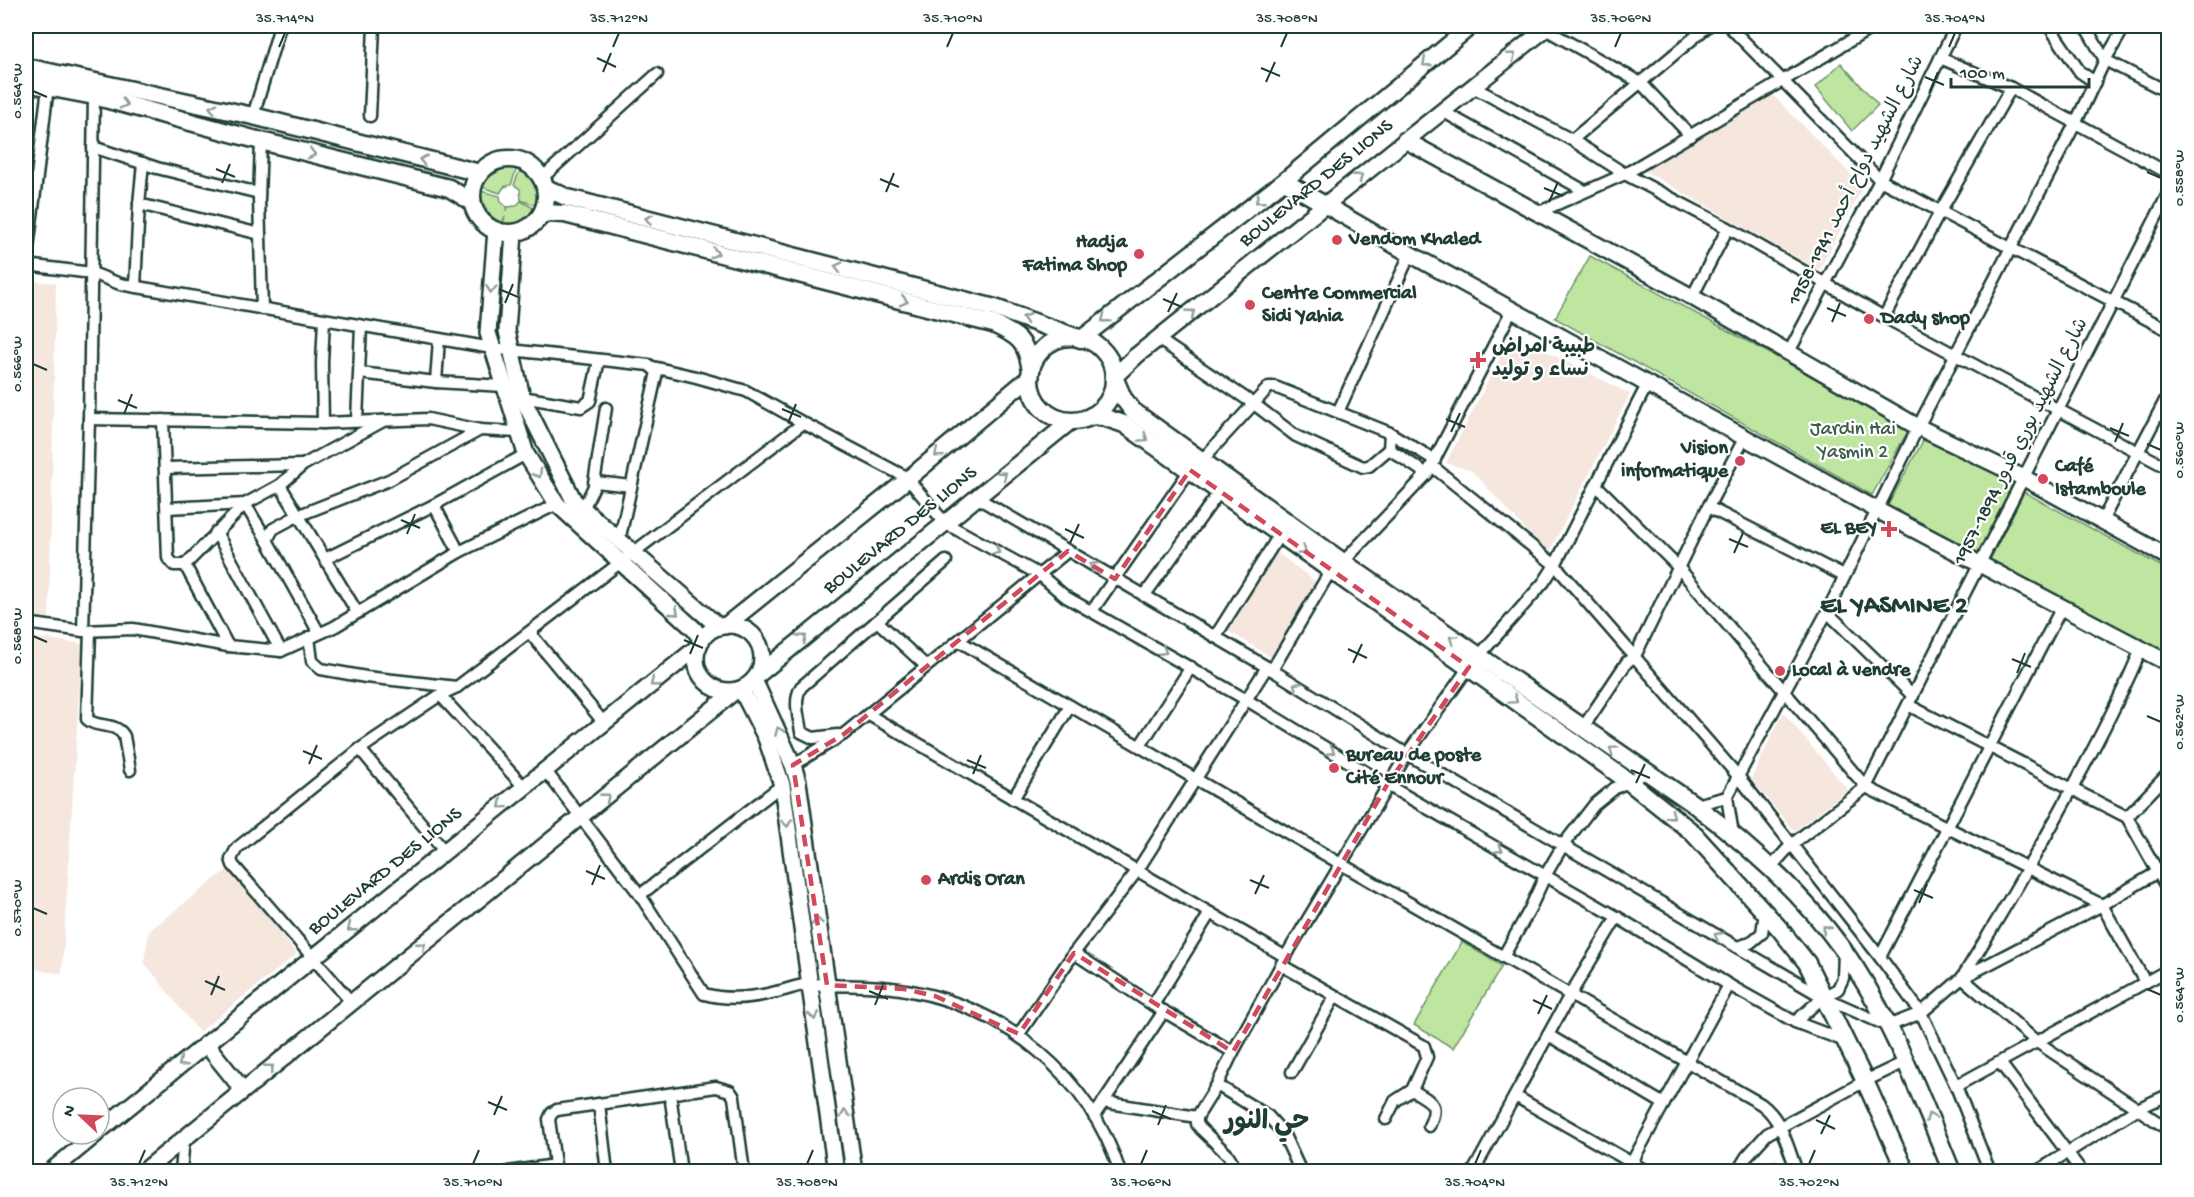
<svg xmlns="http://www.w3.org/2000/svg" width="2194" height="1197" viewBox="0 0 2194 1197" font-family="'Gochi Hand','Playpen Sans Arabic',sans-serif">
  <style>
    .built { fill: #f5e7de }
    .green { fill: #bfe6a1; stroke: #6f926a; stroke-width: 1.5 }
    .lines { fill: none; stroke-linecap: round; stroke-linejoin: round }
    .street-casing { stroke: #1f3d34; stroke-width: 15 }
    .secondary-casing { stroke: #1f3d34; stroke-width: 20 }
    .primary-casing { stroke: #1f3d34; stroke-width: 21 }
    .street { stroke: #fff; stroke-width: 10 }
    .secondary { stroke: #fff; stroke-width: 15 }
    .primary { stroke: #fff; stroke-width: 16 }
    .oneway { stroke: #8f9e9a }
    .marked { fill: none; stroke: #d1495b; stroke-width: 4.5; stroke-dasharray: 12 8; stroke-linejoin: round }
    .ticks { fill: none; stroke: #1f3d34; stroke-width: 2 }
    .poi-dot { fill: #d1495b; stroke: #fff; stroke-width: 2 }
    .labels { text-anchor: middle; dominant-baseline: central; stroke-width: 4.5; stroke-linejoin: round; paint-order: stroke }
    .street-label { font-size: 20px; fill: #1f3d34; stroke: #fff }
    .poi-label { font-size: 20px; font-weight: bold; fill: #1f3d34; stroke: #fff; text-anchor: start }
    .park-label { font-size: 20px; fill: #3f5f4a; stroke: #fff }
    .district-label { font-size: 26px; font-weight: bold; fill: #1f3d34; stroke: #fff }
    .neatline { fill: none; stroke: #1f3d34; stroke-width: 2 }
    .ticks-label { font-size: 15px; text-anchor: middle; fill: #1f3d34 }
  </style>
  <rect width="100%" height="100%" fill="#fff"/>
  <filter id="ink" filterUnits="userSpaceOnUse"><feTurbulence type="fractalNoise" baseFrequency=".0167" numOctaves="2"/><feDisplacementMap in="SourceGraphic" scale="12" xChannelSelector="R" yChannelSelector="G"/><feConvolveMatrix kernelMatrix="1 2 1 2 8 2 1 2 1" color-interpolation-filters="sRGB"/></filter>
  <g filter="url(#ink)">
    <g class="built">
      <polygon points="1770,92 1863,187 1819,270 1645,171"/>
      <polygon points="26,280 56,283 49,618 26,614"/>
      <polygon points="1512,334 1630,394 1548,554 1472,471 1446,463"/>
      <polygon points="1275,551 1316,582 1271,657 1227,630"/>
      <polygon points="26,636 82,644 62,974 26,968"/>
      <polygon points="1783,712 1848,790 1794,831 1751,779"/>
      <polygon points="229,868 297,954 199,1032 144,962 149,931"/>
      <polygon points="1777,1158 1783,1171 1746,1171 1749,1166"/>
    </g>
    <g class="green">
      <polygon points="1841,63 1878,105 1852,131 1816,87"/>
      <polygon points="504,168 517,168 511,185 504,187 500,193 482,187 489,177"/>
      <path d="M520,170C537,177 540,191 537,206L521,200L520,189L514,185Z"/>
      <path d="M481,191L500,196L501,202L507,207L506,211L508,207L516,206L521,201L535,209C527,219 515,228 503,223L505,216L502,223C489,217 482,205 481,191Z"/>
      <polygon points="1590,256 1909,429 1872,495 1555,318"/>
      <polygon points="1925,437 2016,480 1977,555 1887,507"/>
      <polygon points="2024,492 2168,570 2168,656 1989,562"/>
      <polygon points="1462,942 1502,966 1453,1048 1414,1025"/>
    </g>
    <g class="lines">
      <defs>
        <g id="street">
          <polyline points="1729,26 1880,180 2168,330"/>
          <polyline points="2049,26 2080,72 2095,82"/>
          <polyline points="2085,26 2105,60 2168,92"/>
          <polyline points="1545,29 1641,83 1691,136"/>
          <polyline points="1940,58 2011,88 2168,173"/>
          <polyline points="48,87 26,265 92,273 120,284 492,348 649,365 657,372 619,541"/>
          <polyline points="1473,87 1572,140 1625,174 1728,228 1884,317 2168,468"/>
          <polyline points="1442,111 1585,191"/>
          <polyline points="253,116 280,26"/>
          <polyline points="370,116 374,26"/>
          <polyline points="1572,140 1708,26"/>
          <polyline points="261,141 259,199 262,309"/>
          <polyline points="93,147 157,168 259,193"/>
          <polyline points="542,178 657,74"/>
          <polyline points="139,204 260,234"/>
          <polyline points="1537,213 1625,174 1875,26"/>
          <polyline points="135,287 139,204 143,163"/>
          <polyline points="1692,297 1728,228"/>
          <polyline points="1884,317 1940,212 2011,88"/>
          <polyline points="1158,339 1254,404 1296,436 1363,467 1369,466 1389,449 1427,474 1513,308"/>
          <polyline points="1789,352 1880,180 1956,26"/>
          <polyline points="653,367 696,377 746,391 807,425"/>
          <polyline points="360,373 436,382 504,386"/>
          <polyline points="436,382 439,339"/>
          <polyline points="522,397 581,407 590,401 599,360"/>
          <polyline points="1338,412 1410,254"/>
          <polyline points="89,419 323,423 428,419 480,430 518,432"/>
          <polyline points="163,420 168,558 174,565 185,565 245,504 280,485 303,465 383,421"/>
          <polyline points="357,421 361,326"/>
          <polyline points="323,423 322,363 324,319"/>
          <polyline points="1390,433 1435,460"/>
          <polyline points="1432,466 1555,565 1738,776 1880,957 1921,1013 1956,1086 1990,1172"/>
          <polyline points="165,468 303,465"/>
          <polyline points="594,483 606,408"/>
          <polyline points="280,485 357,612"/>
          <polyline points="1596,485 1678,567 1866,787 2102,905 2145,982"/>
          <polyline points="976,497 1272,670 1407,754 1737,947 1823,997 1888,1026 1921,1013 1962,978 2102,905 2168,866"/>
          <polyline points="434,505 459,552"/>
          <polyline points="1708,507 1844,576"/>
          <polyline points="168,508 245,504 267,540"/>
          <polyline points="583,509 596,482 631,486"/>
          <polyline points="2102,521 2168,395"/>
          <polyline points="216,532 281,651"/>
          <polyline points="325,559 434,505 526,454"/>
          <polyline points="1343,562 1427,474"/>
          <polyline points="185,565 228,646"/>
          <polyline points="1144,596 1220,491"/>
          <polyline points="1092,611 1190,470 1202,460 1269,387 1275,387 1390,433 1389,449"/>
          <polyline points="1827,612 1913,696"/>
          <polyline points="877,621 926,666"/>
          <polyline points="26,623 83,631 133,629 228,646 281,651 334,627 459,552 557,504"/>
          <polyline points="83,631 89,419 94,96"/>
          <path d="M90,631L87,719C97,729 115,721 124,736L130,770"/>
          <polyline points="319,633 267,540 273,529 297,516 389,480 480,430"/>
          <polyline points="530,633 604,723"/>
          <polyline points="309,637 312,661 321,669 366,677 457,687"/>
          <polyline points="1215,637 1280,534"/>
          <path d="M959,641L1341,864L1761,1104C1782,1119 1788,1148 1797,1172"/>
          <path d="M2141,649C2124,691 2103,731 2081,772C2044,842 2004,910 1962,978L2037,1042L2168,1129"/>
          <polyline points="1272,670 1331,570"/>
          <polyline points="440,695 524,787"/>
          <polyline points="1908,705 2127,817 2168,890"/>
          <polyline points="869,715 1286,957"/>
          <polyline points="1582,729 1627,662 1635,656 1708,507 1745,437"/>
          <path d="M838,735L813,738L801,732C799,717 793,701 801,687L946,561"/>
          <polyline points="1140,746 1191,667"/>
          <polyline points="360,749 445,852"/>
          <polyline points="793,765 844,734 1068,551"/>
          <path d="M545,770L640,895L704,994C726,1000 753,998 776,992C787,990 800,984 811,984C817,984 823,985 829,985C855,986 881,985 906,990C1005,1007 1089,1076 1120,1172"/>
          <polyline points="1727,797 1827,612 1918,427 2076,122 2105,60 2125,26"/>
          <polyline points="1013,799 1070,706"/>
          <polyline points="1695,805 1727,797 1733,834"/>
          <polyline points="2127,817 2168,774"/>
          <polyline points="1771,867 1791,845 1866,787 2168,194"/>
          <polyline points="640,895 782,785"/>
          <polyline points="1737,947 1750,943 1762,933 1765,912"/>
          <polyline points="1074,953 1153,1005 1233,1052"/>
          <polyline points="1503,957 1529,911 1545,876 1563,845 1594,805 1615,788 1646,773"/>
          <polyline points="1880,957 2062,607"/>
          <path d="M1281,965L1424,1046L1427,1057L1412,1090C1431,1102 1440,1103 1429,1126"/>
          <polyline points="352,1003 233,865 231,859 237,848 360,749 440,695 457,687 802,424 807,425 902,475 908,479 945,523 1040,575 1066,597 1245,699 1387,785 1617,917 1729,985 1795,1022 1845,1041"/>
          <polyline points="1153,1005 1210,913"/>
          <polyline points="1795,1022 1823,997 1838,989 1843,978 1844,952"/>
          <polyline points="1019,1034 1074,953 1137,871 1267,667"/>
          <polyline points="1548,1035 1664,1104"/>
          <polyline points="2001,1064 2082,1172"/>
          <polyline points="1292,1072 1335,996"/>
          <polyline points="1217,1085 1268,1116 1283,1133 1301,1172"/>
          <polyline points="1956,1086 2168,970"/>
          <polyline points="670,1094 681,1172"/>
          <polyline points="1515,1096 1648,1172"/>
          <polyline points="1103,1102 1197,1117"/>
          <polyline points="599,1104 607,1172"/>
          <polyline points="1094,1116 1164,1011"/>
          <polyline points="1386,1119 1395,1101 1412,1090"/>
          <polyline points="1632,1162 1729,985"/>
          <polyline points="26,1168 27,1172"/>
          <polyline points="181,1172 184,1138"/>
          <polyline points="508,1172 555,1165"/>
          <polyline points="556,1172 549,1119 552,1113 557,1110 716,1087 730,1091 734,1097 744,1172"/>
          <polyline points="1239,1172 1228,1155 1201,1129 1197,1124 1197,1117 1217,1085 1233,1052 1290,949 1407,754 1469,667 1544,582 1555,565 1648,383"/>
          <polyline points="1473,1172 1570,995 1617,917"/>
          <polyline points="1737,1172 1747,1156 1767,1134 1865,1081 1905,1062"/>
          <polyline points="2036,1172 2137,1109 2168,1095"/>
        </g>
        <g id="secondary">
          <polyline points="1405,140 1692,297 1918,427 2024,478 2168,557"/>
          <polyline points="1284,181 1410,254 1877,510 2168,663"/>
          <polyline points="496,230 488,333 526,454 557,504 694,629 702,640"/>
          <polyline points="514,233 507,331 522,397 574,501 719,627"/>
          <polyline points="1081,339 1284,181 1471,26"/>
          <polyline points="1114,377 1136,356 1549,26"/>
          <circle cx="729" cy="658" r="33"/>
          <polyline points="725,626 908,479 1031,376"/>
          <polyline points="758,675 1071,421"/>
          <polyline points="754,680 793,765 798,782 854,1172"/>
          <polyline points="741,689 766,738 782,785 836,1172"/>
          <polyline points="206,1044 243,1090"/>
          <polyline points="99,1131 699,646"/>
          <polyline points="50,1172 96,1134"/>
          <polyline points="143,1172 735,691"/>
        </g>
        <g id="primary">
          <polyline points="26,67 253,116 480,173"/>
          <polyline points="26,83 94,96 261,141 449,188 472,202"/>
          <circle cx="509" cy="196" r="37"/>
          <polyline points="546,188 568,198 995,308 1081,339"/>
          <path d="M538,219L545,213L565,214L993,324C1019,336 1027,342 1031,371"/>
          <circle cx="1072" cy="379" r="42"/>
          <path d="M1114,377L1123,398L1133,411L1343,562L1695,805C1751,847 1803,894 1844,951C1891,1018 1921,1096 1952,1172"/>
          <polyline points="1091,416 1103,417 1124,424 1544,721 1628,781 1692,832 1779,928 1807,963 1865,1081 1906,1172"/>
        </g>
      </defs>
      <use href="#street" class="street-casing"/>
      <use href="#secondary" class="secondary-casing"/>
      <use href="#primary" class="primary-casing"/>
      <use href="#street" class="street"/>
      <use href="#secondary" class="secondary"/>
      <use href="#primary" class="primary"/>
    </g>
    <defs><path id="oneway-chevron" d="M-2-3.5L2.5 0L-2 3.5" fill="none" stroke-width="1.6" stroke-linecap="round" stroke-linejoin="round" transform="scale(1.5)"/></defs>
    <g class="oneway">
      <use href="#oneway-chevron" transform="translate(1512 56) rotate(-39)"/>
      <use href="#oneway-chevron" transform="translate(1426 63) rotate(140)"/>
      <use href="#oneway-chevron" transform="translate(124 104) rotate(15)"/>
      <use href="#oneway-chevron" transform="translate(213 108) rotate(-167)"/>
      <use href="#oneway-chevron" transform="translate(312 154) rotate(14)"/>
      <use href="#oneway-chevron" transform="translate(423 160) rotate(-166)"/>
      <use href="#oneway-chevron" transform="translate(1359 177) rotate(-39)"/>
      <use href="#oneway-chevron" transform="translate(1259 200) rotate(142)"/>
      <use href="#oneway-chevron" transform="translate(649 219) rotate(-166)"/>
      <use href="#oneway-chevron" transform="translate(715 253) rotate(14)"/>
      <use href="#oneway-chevron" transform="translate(838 267) rotate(-166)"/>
      <use href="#oneway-chevron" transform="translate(491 289) rotate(95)"/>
      <use href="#oneway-chevron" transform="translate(904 301) rotate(14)"/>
      <use href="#oneway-chevron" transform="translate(1191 313) rotate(-39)"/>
      <use href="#oneway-chevron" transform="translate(1026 318) rotate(-161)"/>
      <use href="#oneway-chevron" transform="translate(1105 319) rotate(142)"/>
      <use href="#oneway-chevron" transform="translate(1144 438) rotate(35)"/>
      <use href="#oneway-chevron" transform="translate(938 454) rotate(140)"/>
      <use href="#oneway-chevron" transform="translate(538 474) rotate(59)"/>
      <use href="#oneway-chevron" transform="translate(1003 475) rotate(-39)"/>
      <use href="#oneway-chevron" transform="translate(996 551) rotate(29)"/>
      <use href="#oneway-chevron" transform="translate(1303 551) rotate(35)"/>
      <use href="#oneway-chevron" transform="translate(1093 566) rotate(-149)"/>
      <use href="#oneway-chevron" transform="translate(675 612) rotate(41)"/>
      <use href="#oneway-chevron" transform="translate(803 638) rotate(-39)"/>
      <use href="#oneway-chevron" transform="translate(1453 639) rotate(-145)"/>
      <use href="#oneway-chevron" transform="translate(1163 651) rotate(30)"/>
      <use href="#oneway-chevron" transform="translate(654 683) rotate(141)"/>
      <use href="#oneway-chevron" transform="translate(1297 686) rotate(-148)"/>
      <use href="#oneway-chevron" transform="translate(1514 700) rotate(35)"/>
      <use href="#oneway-chevron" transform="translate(779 731) rotate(-113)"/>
      <use href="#oneway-chevron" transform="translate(1613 750) rotate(-145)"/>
      <use href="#oneway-chevron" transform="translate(1331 751) rotate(31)"/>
      <use href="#oneway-chevron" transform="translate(606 797) rotate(-39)"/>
      <use href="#oneway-chevron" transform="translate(502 805) rotate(140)"/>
      <use href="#oneway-chevron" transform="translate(1671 815) rotate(38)"/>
      <use href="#oneway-chevron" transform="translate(787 823) rotate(82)"/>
      <use href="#oneway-chevron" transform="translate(1499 849) rotate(30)"/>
      <use href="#oneway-chevron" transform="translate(817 921) rotate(-98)"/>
      <use href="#oneway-chevron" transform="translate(351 928) rotate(141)"/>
      <use href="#oneway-chevron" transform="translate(1826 929) rotate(-129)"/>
      <use href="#oneway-chevron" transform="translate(1718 936) rotate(-150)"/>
      <use href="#oneway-chevron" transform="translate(422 946) rotate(-39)"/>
      <use href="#oneway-chevron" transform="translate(814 1016) rotate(82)"/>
      <use href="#oneway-chevron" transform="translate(182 1063) rotate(141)"/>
      <use href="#oneway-chevron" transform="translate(270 1068) rotate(-39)"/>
      <use href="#oneway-chevron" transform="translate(845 1114) rotate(-98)"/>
      <use href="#oneway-chevron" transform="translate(1930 1117) rotate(-113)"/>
    </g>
  </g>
  <path class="marked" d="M1190,470L1469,667L1387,785L1233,1052L1074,953L1019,1034L935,996L904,989L827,985L793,765L844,734L1068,551L1115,579Z"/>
  <path class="ticks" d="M279,47L285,33M613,47L619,33M947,47L953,33M1281,47L1287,33M1615,47L1621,33M1949,47L1955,33M597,58L616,67M1261,68L1280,76M603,72L611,53M1925,77L1944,85M1266,82L1275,62M33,91L47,97M1930,91L1938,72M216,169L235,177M2147,172L2161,178M880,179L899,187M222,183L230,164M1544,188L1563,196M886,192L894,173M1549,202L1558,182M499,289L518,297M1163,299L1182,307M505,303L513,284M1827,308L1846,316M1168,312L1177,293M1832,322L1840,303M33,364L47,370M118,400L137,408M782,409L801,417M124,414L132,394M1446,419L1465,427M788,423L796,404M2110,428L2129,436M1451,432L1460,413M2115,442L2123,423M2147,444L2161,450M401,520L420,528M1065,529L1084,538M407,534L415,514M1729,539L1748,547M1070,543L1079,524M1734,553L1743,533M33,636L47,642M684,640L703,648M1348,649L1367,658M690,654L698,635M2012,659L2031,667M1353,663L1362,644M2017,673L2025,653M2147,716L2161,722M303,751L322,759M967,760L986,768M309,764L317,745M1631,770L1650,778M973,774L981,755M1636,783L1645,764M586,871L605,879M1250,880L1269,888M592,885L600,865M1914,890L1933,898M1255,894L1264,875M1919,903L1927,884M33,908L47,914M205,981L225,990M2147,989L2161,995M869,991L888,999M211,995L219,976M1533,1000L1552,1009M875,1005L883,985M1538,1014L1547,995M488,1102L507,1110M1152,1111L1171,1119M494,1115L502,1096M1816,1120L1835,1129M1158,1125L1166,1105M1821,1134L1830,1115M139,1164L145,1150M473,1164L479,1150M807,1164L813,1150M1141,1164L1147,1150M1475,1164L1481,1150M1809,1164L1815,1150"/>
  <g class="poi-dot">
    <circle cx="1337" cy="240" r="6"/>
    <circle cx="1139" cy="254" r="6"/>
    <circle cx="1250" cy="305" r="6"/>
    <circle cx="1869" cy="319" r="6"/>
    <path d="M1475 351h6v6h6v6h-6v6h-6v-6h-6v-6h6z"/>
    <circle cx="1740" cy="461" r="6"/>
    <circle cx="2043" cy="479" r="6"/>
    <path d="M1886 520h6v6h6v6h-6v6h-6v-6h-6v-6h6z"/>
    <circle cx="1780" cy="671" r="6"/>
    <circle cx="1334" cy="768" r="6"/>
    <circle cx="926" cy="880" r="6"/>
  </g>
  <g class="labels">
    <g class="street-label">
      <text transform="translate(1857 181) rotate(-63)">شارع الشهيد دواح أحمد 1941-1958</text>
      <text transform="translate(1317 184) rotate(-39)">BOULEVARD DES LIONS</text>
      <text transform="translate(2022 442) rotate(-63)">شارع الشهيد بوري قدور 1894-1957</text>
      <text transform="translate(901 531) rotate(-39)">BOULEVARD DES LIONS</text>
      <text transform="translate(386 872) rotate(-39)">BOULEVARD DES LIONS</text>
    </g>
    <g class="poi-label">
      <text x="1349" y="240">Vendom Khaled</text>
      <text x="1127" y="243" text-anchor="end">Hadja<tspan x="1127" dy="23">Fatima Shop</tspan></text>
      <text x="1262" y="294">Centre Commercial<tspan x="1262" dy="23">Sidi Yahia</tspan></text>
      <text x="1881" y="319">Dady shop</text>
      <text x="1492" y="348">طبيبة امراض<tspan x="1492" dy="23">نساء و توليد</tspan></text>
      <text x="1728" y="449" text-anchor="end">Vision<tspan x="1728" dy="23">informatique</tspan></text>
      <text x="2055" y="467">Café<tspan x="2055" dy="23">Istamboule</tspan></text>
      <text x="1877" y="529" text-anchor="end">EL BEY</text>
      <text x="1792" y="671">Local à vendre</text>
      <text x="1346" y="756">Bureau de poste<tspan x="1346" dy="23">Cité Ennour</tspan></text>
      <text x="938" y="880">Ardis Oran</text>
    </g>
    <g class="park-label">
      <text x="1853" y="430">Jardin Hai<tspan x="1853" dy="23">Yasmin 2</tspan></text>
    </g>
    <g class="district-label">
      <text x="1894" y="607">EL YASMINE 2</text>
      <text x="1267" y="1123">حي النور</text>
    </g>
  </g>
  <rect width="2194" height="1197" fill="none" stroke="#fff" stroke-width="66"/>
  <g transform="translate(81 1116) rotate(293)"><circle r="28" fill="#ffffff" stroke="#a5b1ae" stroke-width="1.5"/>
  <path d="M0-4.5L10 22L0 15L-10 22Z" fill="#d1495b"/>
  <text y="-9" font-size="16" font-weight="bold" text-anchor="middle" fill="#1f3d34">N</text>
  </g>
  <path d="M1951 78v9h138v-9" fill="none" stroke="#1f3d34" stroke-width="3"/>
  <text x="1960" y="78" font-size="18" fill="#1f3d34" stroke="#ffffff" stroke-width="4.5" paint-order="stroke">100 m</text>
  <rect x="33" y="33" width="2128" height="1131" class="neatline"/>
  <g class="ticks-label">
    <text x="285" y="22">35.714°N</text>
    <text x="619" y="22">35.712°N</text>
    <text x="953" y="22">35.710°N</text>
    <text x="1287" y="22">35.708°N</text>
    <text x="1621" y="22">35.706°N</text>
    <text x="1955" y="22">35.704°N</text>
    <text transform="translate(16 91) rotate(-90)" y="5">0.564°W</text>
    <text transform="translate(2178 178) rotate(-90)" y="5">0.558°W</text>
    <text transform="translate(16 364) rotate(-90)" y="5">0.566°W</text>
    <text transform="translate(2178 450) rotate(-90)" y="5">0.560°W</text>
    <text transform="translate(16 636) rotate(-90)" y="5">0.568°W</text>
    <text transform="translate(2178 722) rotate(-90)" y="5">0.562°W</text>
    <text transform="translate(16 908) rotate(-90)" y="5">0.570°W</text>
    <text transform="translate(2178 995) rotate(-90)" y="5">0.564°W</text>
    <text x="139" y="1186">35.712°N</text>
    <text x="473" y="1186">35.710°N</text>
    <text x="807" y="1186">35.708°N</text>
    <text x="1141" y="1186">35.706°N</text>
    <text x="1475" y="1186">35.704°N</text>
    <text x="1809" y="1186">35.702°N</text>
  </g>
</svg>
